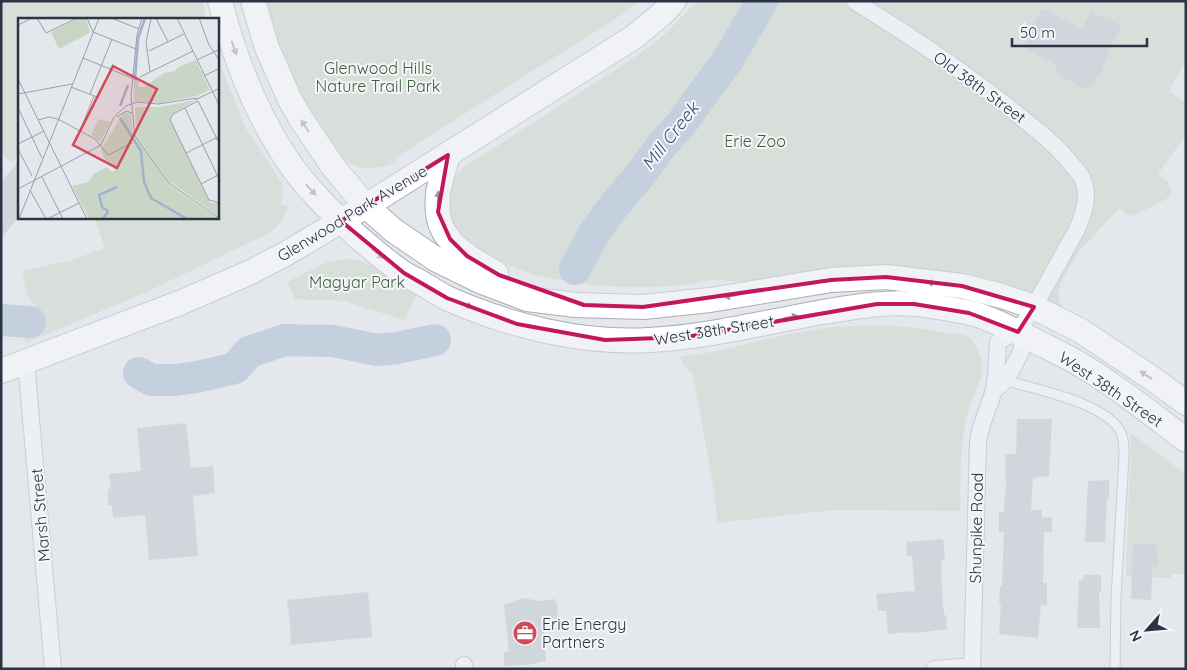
<svg xmlns="http://www.w3.org/2000/svg" width="1187" height="670" viewBox="0 0 1187 670" font-family="Quicksand,sans-serif">
  <style>
    .green { fill: #c9d6c5 }
    .lines { fill: none; stroke-linecap: round; stroke-linejoin: round }
    .river { stroke: #9fb4cc; stroke-width: 32 }
    .building { fill: #bbc0ca }
    .lane-casing { stroke: #a9aeb7; stroke-width: 11 }
    .street-casing { stroke: #a9aeb7; stroke-width: 18 }
    .secondary-casing { stroke: #a9aeb7; stroke-width: 26 }
    .lane { stroke: #f7f8fa; stroke-width: 9 }
    .street { stroke: #f7f8fa; stroke-width: 16 }
    .secondary { stroke: #fff; stroke-width: 24 }
    .oneway { fill: #959aa2 }
    .marked { fill: none; stroke: #c2185b; stroke-width: 4; stroke-linejoin: round }
    .labels { text-anchor: middle; dominant-baseline: central; stroke-width: 4; stroke-linejoin: round; paint-order: stroke }
    .park-label { font-size: 16px; fill: #3f6138; stroke: #f4f6f9 }
    .street-label { font-size: 16px; fill: #2b3445; stroke: #f4f6f9 }
    .poi-label { font-size: 16px; fill: #2b3445; stroke: #f4f6f9; text-anchor: start }
    .water-label { font-size: 18px; font-style: italic; fill: #34527a; stroke: #f4f6f9 }
    .inset-river { fill: none; stroke: #9fb4cc; stroke-width: 2.5 }
    .inset-road { fill: none; stroke: #9a9fa9; stroke-width: 1 }
    .view { fill: #d1495b; fill-opacity: 0.15; stroke: #d1495b; stroke-width: 2.5 }
    .inset-edge { fill: none; stroke: #2b3445; stroke-width: 2.5 }
  </style>
  <rect width="100%" height="100%" fill="#e4e7ec"/>
  <g class="green">
    <polygon points="1,1 203,1 206,19 19,19 19,155 11,162 1,153"/>
    <path d="M265,1H639C611,24 580,41 550,60C498,92 447,125 395,158L397,162C382,167 368,172 353,165C340,159 334,148 326,137C307,110 291,80 280,49C274,33 270,17 265,1Z"/>
    <polygon points="697,1 1186,1 1186,61 1169,91 1186,103 1186,135 1158,174 1168,182 1172,193 1168,198 1133,216 1125,214 1120,208 1079,251 1062,281 1059,289 1059,297 1060,303 1064,309 1008,289 985,282 943,272 893,267 762,281 744,282 713,280 682,285 654,287 621,287 583,284 537,276 510,266 485,255 460,241 446,208 452,181 461,169 626,63 661,38"/>
    <path d="M218,58L245,127L282,183C283,191 282,196 281,204L288,206C285,217 280,224 271,232L151,290L26,343L24,333L37,308L27,295L22,271L72,260L105,248L94,218H218Z"/>
    <path d="M345,259C373,260 394,279 417,294L404,320L344,301L295,299L287,282L327,262Z"/>
    <path d="M876,325C900,326 924,328 948,333C954,334 961,334 967,336C973,339 981,355 982,362C985,377 975,391 970,405C959,440 961,475 960,511L834,510L717,523C714,473 700,423 693,373L685,368L680,357C725,352 767,337 811,330C833,326 854,326 876,325Z"/>
    <polygon points="1131,433 1186,474 1186,574 1171,574 1171,578 1126,576"/>
  </g>
  <g class="lines">
    <g class="river">
      <polyline points="575,269 594,233 609,212 644,170 661,146 681,124 729,58 762,1"/>
      <polyline points="1,320 30,322"/>
      <polyline points="139,373 151,380 176,380 197,377 235,368 249,352 285,340 333,341 377,350 397,348 435,340"/>
    </g>
  </g>
  <g class="building">
    <polygon points="1042,8 1082,29 1091,12 1122,25 1107,54 1109,55 1103,67 1104,67 1089,91 1054,72 1057,65 1024,48 1028,41 1026,39"/>
    <polygon points="19,161 19,216 1,239 1,182"/>
    <polygon points="1017,419 1052,419 1049,476 1033,478 1031,510 1042,510 1042,518 1052,517 1052,532 1044,532 1043,583 1047,583 1047,606 1041,605 1038,638 999,634 1001,604 999,604 1000,586 1002,586 1004,532 999,532 999,512 1004,512 1006,483 1005,454 1016,454"/>
    <polygon points="186,423 191,468 213,466 215,493 193,496 198,556 149,560 145,515 113,518 112,505 108,505 108,489 111,489 109,474 141,471 137,428"/>
    <polygon points="1109,480 1109,499 1107,499 1105,542 1085,542 1088,481"/>
    <polygon points="943,539 945,560 941,561 942,591 944,615 946,615 947,629 918,633 918,632 908,633 907,632 888,634 886,611 878,611 876,594 915,591 912,555 907,556 906,542"/>
    <polygon points="1133,543 1156,544 1158,566 1153,566 1151,600 1131,599"/>
    <polygon points="1084,575 1101,575 1101,592 1099,592 1100,628 1077,628 1079,580 1083,580"/>
    <polygon points="368,592 372,637 291,645 290,623 287,600"/>
    <polygon points="522,598 540,601 555,599 558,608 557,620 543,621 546,661 528,665 519,665 504,666 504,652 509,651 504,605"/>
  </g>
  <g class="lines">
    <defs>
      <path id="lane" d="M1005,380C1036,390 1100,401 1119,429C1124,437 1124,446 1124,455L1116,597L1115,669"/>
      <g id="street">
        <path d="M854,1C914,38 974,78 1028,123C1044,135 1059,148 1072,165C1076,169 1081,174 1083,180C1090,197 1084,215 1076,231L1034,307L1018,332L1000,340L998,342C997,358 997,374 994,389C990,407 980,423 978,442L972,669"/>
        <polyline points="26,362 53,669"/>
        <polyline points="994,391 1008,377 1021,352 1022,344 1018,332"/>
        <polyline points="464,665 465,669"/>
        <polyline points="934,669 972,666"/>
      </g>
      <g id="secondary">
        <path d="M220,1C234,56 254,110 286,158C305,187 331,212 357,236C372,249 387,262 403,273C409,277 417,280 423,284C432,289 440,295 449,299C510,326 582,344 649,340C708,337 765,322 823,312C853,307 886,301 917,304C934,306 958,310 975,314C997,321 1018,332 1039,343C1051,349 1064,355 1076,362C1114,384 1150,413 1186,440"/>
        <polyline points="253,1 267,48 290,100 301,119 334,168 366,206 393,230 437,260 480,281 527,299 576,305 643,307 710,300 831,280 886,277 962,286 1002,296 1034,307 1081,331 1153,379 1186,403"/>
        <path d="M448,155C445,167 440,181 438,193C437,204 437,218 442,228C452,249 476,262 496,273"/>
        <polyline points="1,371 182,302 251,272 287,253 366,206 634,37 663,13 674,1"/>
      </g>
    </defs>
    <use href="#lane" class="lane-casing"/>
    <use href="#street" class="street-casing"/>
    <use href="#secondary" class="secondary-casing"/>
    <use href="#lane" class="lane"/>
    <use href="#street" class="street"/>
    <use href="#secondary" class="secondary"/>
  </g>
  <defs><path id="oneway-solid" d="M-6-.8H1V-3.2L6.5 0L1 3.2V.8H-6Z" transform="scale(1.25)"/></defs>
  <g class="oneway">
    <use href="#oneway-solid" transform="translate(234 48) rotate(71)"/>
    <use href="#oneway-solid" transform="translate(305 126) rotate(-123)"/>
    <use href="#oneway-solid" transform="translate(311 190) rotate(48)"/>
    <use href="#oneway-solid" transform="translate(438 198) rotate(-86)"/>
    <use href="#oneway-solid" transform="translate(378 254) rotate(39)"/>
    <use href="#oneway-solid" transform="translate(934 283) rotate(-174)"/>
    <use href="#oneway-solid" transform="translate(731 296) rotate(171)"/>
    <use href="#oneway-solid" transform="translate(466 305) rotate(21)"/>
    <use href="#oneway-solid" transform="translate(791 317) rotate(-11)"/>
    <use href="#oneway-solid" transform="translate(1146 375) rotate(-146)"/>
  </g>
  <path d="M0 0H1187V670H0ZM448,155L438,212L450,239L467,256L499,275L584,305L643,307L831,280L886,277L962,286L1034,307L1018,332L969,313L914,304H877L686,337L605,340L517,324L447,298L404,273L341,221Z" fill="#e4e7ec" fill-opacity=".55" fill-rule="evenodd"/>
  <path class="marked" d="M448,155L438,212L450,239L467,256L499,275L584,305L643,307L831,280L886,277L962,286L1034,307L1018,332L969,313L914,304H877L686,337L605,340L517,324L447,298L404,273L341,221Z"/>
  <defs>
    <symbol id="office-disc" viewBox="-11 -11 22 22"><circle r="9.5" fill="#d1495b" stroke="#f4f6f9"/><path d="M-6-3h4V-5.5h4V-3h4V5H-6ZM-1-4.5V-3h2v-1.5ZM-6 0V1H6V0Z" fill="#fff"/></symbol>
  </defs>
  <g fill-rule="evenodd">
    <use href="#office-disc" x="511" y="619" width="28" height="28"/>
  </g>
  <g class="labels">
    <g class="park-label">
      <text x="378" y="68">Glenwood Hills<tspan x="378" dy="18">Nature Trail Park</tspan></text>
      <text x="755" y="141">Erie Zoo</text>
      <text x="357" y="282">Magyar Park</text>
    </g>
    <g class="street-label">
      <text transform="translate(980 87) rotate(36)">Old 38th Street</text>
      <text transform="translate(352 213) rotate(-31)">Glenwood Park Avenue</text>
      <text transform="translate(714 330) rotate(-9)">West 38th Street</text>
      <text transform="translate(1111 389) rotate(34)">West 38th Street</text>
      <text transform="translate(40 515) rotate(-95)">Marsh Street</text>
      <text transform="translate(976 528) rotate(-89)">Shunpike Road</text>
    </g>
    <g class="poi-label">
      <text x="542" y="624">Erie Energy<tspan x="542" dy="18">Partners</tspan></text>
    </g>
    <g class="water-label">
      <text transform="translate(670 136) rotate(-52)">Mill Creek</text>
    </g>
  </g>
  <g transform="translate(18 18)">
    <rect width="201" height="201" fill="#e4e7ec"/>
    <path d="M61,0H68L72,15L41,31L33,14ZM178,42L192,72L179,78L142,85L116,83V61L121,63L120,69H126L146,55L157,53L160,49ZM178,82L154,96L152,101L192,185H201V199L151,163L118,117L117,89H141ZM106,94L113,96L115,113L153,168L200,201H71L54,168L70,164L76,156L89,149L94,154L98,152L87,142L83,131ZM80,101L93,104L82,124L73,117Z" fill="#c9d6c5"/>
    <path class="inset-river" d="M117,62L120,21L127,0M102,88L110,67M102,100L123,133L126,164L133,180L169,201M85,201L90,193L84,189L81,177L99,169"/>
    <path class="inset-road" d="M19,0L28,15L59,0M69,0L75,14L118,31M93,0L121,11M124,0L119,17L113,78L117,118L151,165L202,201M138,0L150,24M159,0L202,89M181,0L191,27L202,43M0,7L14,0M131,33L166,16M65,40L114,60M179,42L202,31M132,54L128,24L133,1M186,58L202,50M122,59L175,33M0,61L69,201M53,69L79,79M0,76L54,66M72,76L94,21M177,82L202,70M180,83L155,96L152,102L191,182L202,185M180,83L202,127M0,90L24,140M167,90L202,163M99,99L108,93L114,95M20,102L31,99L40,101L77,121L90,137L114,125M62,113L76,78M0,126L26,113M0,131L14,158M168,135L202,118M24,159L45,201M183,166L202,156M0,171L83,127L96,99L108,88L119,84L140,86L179,80M12,172L28,201M1,201L81,0M29,201L61,185"/>
    <path class="view" d="M95,48L139,71L99,150L55,127Z"/>
    <rect width="201" height="201" class="inset-edge"/>
  </g>
  <rect width="1187" height="670" fill="none" stroke="#2b3445" stroke-width="5"/>
  <g transform="translate(1147 630) rotate(243)" stroke="#f4f6f9" stroke-width="4" paint-order="stroke">
  <path d="M0-4L9 19L0 12L-9 19Z" fill="#2b3445"/>
  <text y="-8" font-size="14" font-weight="bold" text-anchor="middle" fill="#2b3445">N</text>
  </g>
  <path d="M1012 38v8h135v-8" fill="none" stroke="#2b3445" stroke-width="2.5"/>
  <text x="1020" y="38" font-size="15" fill="#2b3445" stroke="#f4f6f9" stroke-width="4" paint-order="stroke">50 m</text>
</svg>
